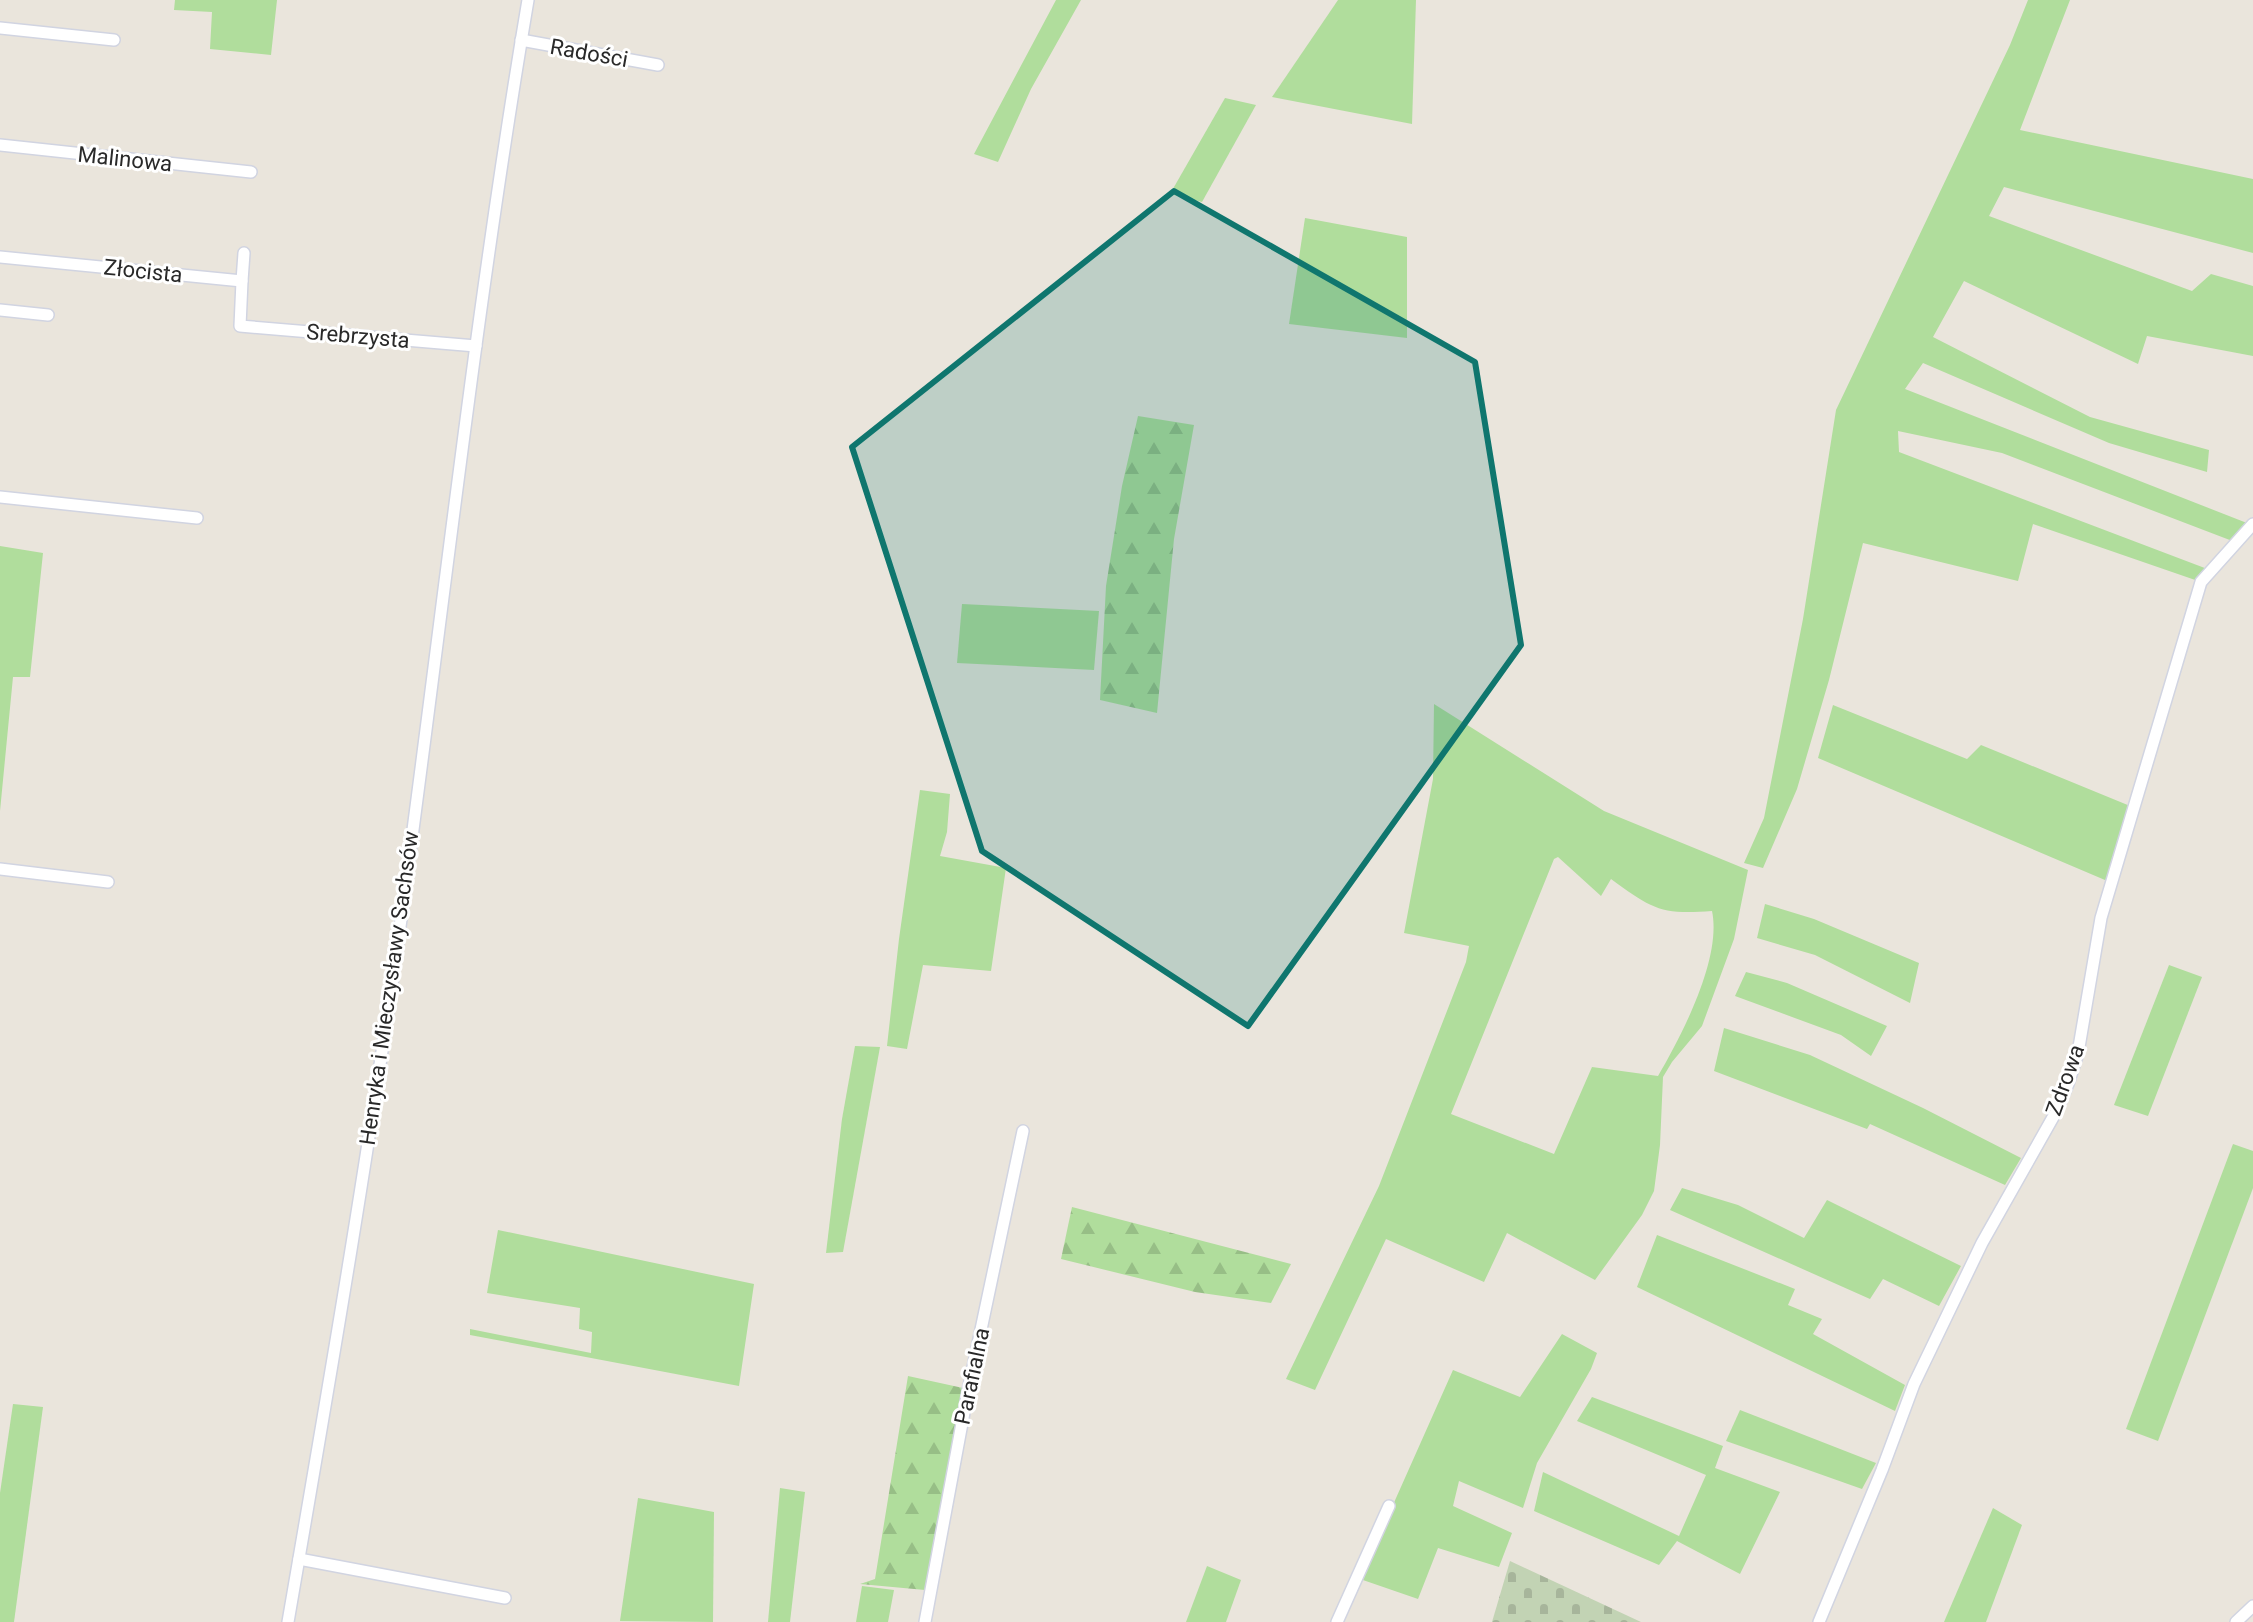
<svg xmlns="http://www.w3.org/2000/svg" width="2253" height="1622" viewBox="0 0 2253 1622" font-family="Roboto,sans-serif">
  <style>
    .grass { fill: #b0dd9c; fill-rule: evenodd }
    .forest { fill: url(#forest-firs) }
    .cemetery { fill: url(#cemetery-stones) }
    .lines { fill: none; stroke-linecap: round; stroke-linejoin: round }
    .minor-casing { stroke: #d1d4e1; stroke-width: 14 }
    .minor { stroke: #fff; stroke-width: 11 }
    .marked { fill: #0f766e; fill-opacity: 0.2; stroke: #0f766e; stroke-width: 6; stroke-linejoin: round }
    .labels { text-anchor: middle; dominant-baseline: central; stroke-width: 6; stroke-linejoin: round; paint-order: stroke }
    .street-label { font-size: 22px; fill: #292929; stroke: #fff }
  </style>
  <defs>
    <pattern id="forest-firs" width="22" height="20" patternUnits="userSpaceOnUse" patternTransform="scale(2)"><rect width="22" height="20" fill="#b0dd9c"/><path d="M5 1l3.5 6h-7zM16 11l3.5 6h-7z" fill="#97be86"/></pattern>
    <pattern id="cemetery-stones" width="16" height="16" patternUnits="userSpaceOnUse" patternTransform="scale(2)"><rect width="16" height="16" fill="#c2d3b4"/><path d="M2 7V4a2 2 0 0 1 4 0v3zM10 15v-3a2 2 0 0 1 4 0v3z" fill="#a7b59b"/></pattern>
  </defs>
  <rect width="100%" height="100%" fill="#eae5dc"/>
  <g class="grass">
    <polygon points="175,0 277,0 271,55 210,49 212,12 174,10"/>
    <polygon points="1056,0 1081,0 1031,89 998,162 974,154"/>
    <polygon points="1338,0 1416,0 1412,124 1272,97"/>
    <polygon points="2028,0 2070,0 2020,130 2253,179 2253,253 2004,187 1989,216 2192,291 2211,274 2253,286 2253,356 2147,336 2138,364 1964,281 1933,337 2090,417 2209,450 2207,472 2109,443 1923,363 1905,389 2252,525 2235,542 2002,453 1898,431 1899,452 2210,570 2201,582 2033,524 2018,581 1863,543 1829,680 1797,789 1763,868 1744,863 1764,818 1803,619 1836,410 2010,45"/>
    <polygon points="1225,98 1256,105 1202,202 1170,194"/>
    <polygon points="1305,218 1407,237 1407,338 1289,324"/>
    <polygon points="0,546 43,553 30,677 13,677 0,811"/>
    <polygon points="962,604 1099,611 1094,670 957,663"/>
    <path d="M1434,704L1604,811L1748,870L1734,939L1702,1026L1672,1062L1663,1077L1660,1145L1654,1191L1642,1215L1595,1280L1507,1233L1484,1282L1386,1239L1315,1390L1286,1379L1379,1186L1466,962L1469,946L1404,933L1433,779ZM1558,857L1601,896L1611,879C1652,909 1661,915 1712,911C1722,958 1682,1035 1658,1076L1592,1067L1554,1154L1451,1114L1554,859Z"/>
    <polygon points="1833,705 1967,759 1981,745 2135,808 2112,883 1818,758"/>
    <polygon points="920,790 950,794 947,832 940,856 1006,868 991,971 923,965 907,1049 887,1046 899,939"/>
    <polygon points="1765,904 1814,919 1919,963 1910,1003 1815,955 1757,938"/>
    <polygon points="2169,965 2202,977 2148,1116 2114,1105"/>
    <polygon points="1746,972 1787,983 1887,1026 1871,1056 1841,1035 1735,996"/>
    <polygon points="1724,1028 1810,1055 1923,1108 2021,1158 2005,1185 1870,1124 1867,1129 1714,1071"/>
    <polygon points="855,1046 880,1047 843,1252 826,1253 842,1119"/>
    <polygon points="2233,1144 2253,1151 2253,1188 2158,1441 2126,1429"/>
    <polygon points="1682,1188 1738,1205 1804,1238 1827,1200 1961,1266 1939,1306 1883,1279 1870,1299 1670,1210"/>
    <polygon points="498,1230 754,1284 739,1386 470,1335 470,1329 591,1353 592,1332 579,1329 580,1308 487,1293"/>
    <polygon points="1657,1235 1795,1289 1788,1305 1822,1319 1813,1334 1905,1385 1895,1411 1637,1287"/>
    <polygon points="1562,1334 1597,1353 1591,1369 1537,1463 1523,1508 1459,1481 1453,1506 1512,1533 1499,1567 1438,1548 1418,1599 1360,1579 1453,1370 1520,1397"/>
    <polygon points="1592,1397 1723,1446 1715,1468 1780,1492 1740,1574 1677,1541 1659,1565 1534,1511 1543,1472 1679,1536 1706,1475 1577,1421"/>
    <polygon points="13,1404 43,1407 14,1622 0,1622 0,1493"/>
    <polygon points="1740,1410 1876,1463 1862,1489 1726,1441"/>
    <polygon points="780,1488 805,1492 790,1622 768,1622"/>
    <polygon points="638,1498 714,1512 713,1622 620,1621"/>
    <polygon points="1993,1508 2022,1525 1986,1622 1944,1622"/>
    <polygon points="1207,1566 1241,1580 1226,1622 1186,1622"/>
    <polygon points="862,1586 894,1590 888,1622 856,1622"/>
  </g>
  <g class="forest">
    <polygon points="1138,416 1194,425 1174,539 1157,713 1100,700 1106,586 1122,486"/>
    <polygon points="1072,1207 1291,1264 1271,1303 1195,1292 1061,1259"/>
    <polygon points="908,1376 963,1388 925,1590 860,1584 875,1579"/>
  </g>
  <polygon class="cemetery" points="1510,1561 1641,1622 1492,1622"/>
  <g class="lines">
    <defs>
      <g id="minor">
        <polyline points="0,28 114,40"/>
        <polyline points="521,40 658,65"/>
        <polyline points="0,145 251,172"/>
        <polyline points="0,257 242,281 240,326 476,346"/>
        <polyline points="242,281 244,253"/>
        <polyline points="0,310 48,315"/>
        <polyline points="0,497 197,518"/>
        <polyline points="0,869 108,882"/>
        <polyline points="299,1559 505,1598"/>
        <path d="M288,1622C330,1379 372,1135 405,890C445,593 478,295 528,0"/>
        <polyline points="925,1622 968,1391 1023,1131"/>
        <polyline points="1337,1622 1389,1506"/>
        <polyline points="1819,1622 1882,1470 1914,1384 1982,1243 2056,1112 2068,1084 2078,1053 2101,918 2201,582 2253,524"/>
        <polyline points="2236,1622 2253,1606"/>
      </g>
    </defs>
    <use href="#minor" class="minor-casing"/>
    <use href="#minor" class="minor"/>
  </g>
  <path class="marked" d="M1174,191L1475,362L1521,645L1248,1026L982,851L852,447Z"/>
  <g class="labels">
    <g class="street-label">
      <text transform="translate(589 53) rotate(10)">Radości</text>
      <text transform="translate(125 159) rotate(6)">Malinowa</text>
      <text transform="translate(143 271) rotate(6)">Złocista</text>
      <text transform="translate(358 336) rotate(5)">Srebrzysta</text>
      <text transform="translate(389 988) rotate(-82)">Henryka i Mieczysławy Sachsów</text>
      <text transform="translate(2065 1080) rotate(-70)">Zdrowa</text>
      <text transform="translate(972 1376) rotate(-78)">Parafialna</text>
    </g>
  </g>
</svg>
